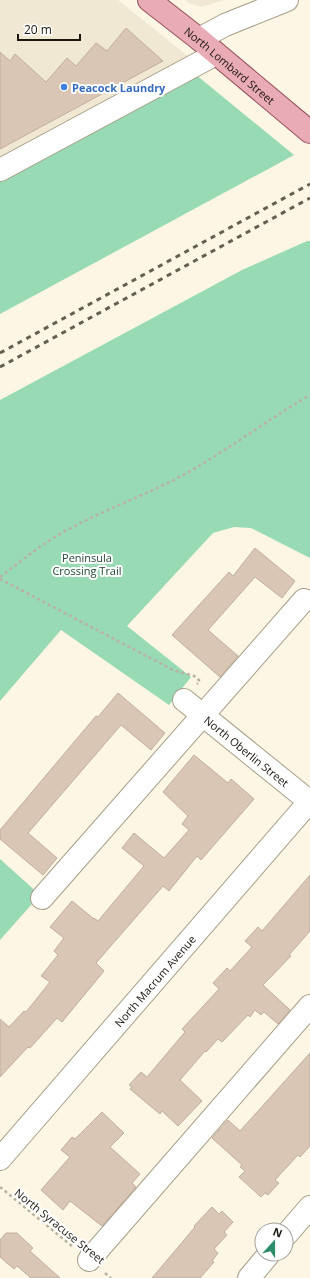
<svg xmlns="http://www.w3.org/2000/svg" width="310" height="1278" viewBox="0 0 310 1278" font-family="'Open Sans',sans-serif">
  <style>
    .commercial { fill: #f1e8d3 }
    .green { fill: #98dab4 }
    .building { fill: #dac6b5; stroke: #c1ae9d }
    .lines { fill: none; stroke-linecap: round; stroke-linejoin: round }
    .minor-casing { stroke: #a69e88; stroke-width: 24 }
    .major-casing { stroke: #96525c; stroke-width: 24 }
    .path { stroke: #b8b2a2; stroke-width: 2.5; stroke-dasharray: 3 3; stroke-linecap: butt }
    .minor { stroke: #fff; stroke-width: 22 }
    .major { stroke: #e9abb6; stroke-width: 22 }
    .rail { stroke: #635f53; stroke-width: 3; stroke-dasharray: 5 5; stroke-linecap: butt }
    .shop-dot { fill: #3f7fe0; stroke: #fff; stroke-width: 1.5 }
    .labels { text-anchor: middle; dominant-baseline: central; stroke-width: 4; stroke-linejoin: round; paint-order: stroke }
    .street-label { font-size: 11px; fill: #19160d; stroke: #fff }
    .shop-label { font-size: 11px; font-weight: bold; fill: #366cbe; stroke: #fff; text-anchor: start }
    .park-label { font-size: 11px; fill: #1e4732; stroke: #fff }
  </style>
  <rect width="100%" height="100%" fill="#fef6e4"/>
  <g class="commercial">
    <polygon points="0,0 118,0 204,69 0,180"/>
    <polygon points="185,0 224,0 201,7 189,3"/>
  </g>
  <g class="green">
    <polygon points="195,74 294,155 0,314 0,180"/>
    <polygon points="307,241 310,241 310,558 251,528 234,527 213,533 127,626 191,677 169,705 61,630 0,701 0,400 242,270"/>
    <polygon points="0,859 40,895 0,940"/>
  </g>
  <g class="building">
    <polygon points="126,28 163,61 0,149 0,52 10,61 15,54 46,82 67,58 76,66 96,43 107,51"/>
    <polygon points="255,548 295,581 282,598 255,577 208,630 238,656 220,677 172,635 229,572 233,576"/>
    <polygon points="118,693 165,733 151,750 121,725 28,833 57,858 43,875 0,839 0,830 96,716 98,717"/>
    <polygon points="194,755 228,783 231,779 254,799 201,860 197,856 169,891 163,886 96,963 104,971 62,1022 57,1018 30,1048 28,1047 0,1077 0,1019 9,1027 24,1011 26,1012 50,982 41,976 58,955 54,951 64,938 50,927 72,901 94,919 94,918 98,921 144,866 122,848 134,833 164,858 189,830 182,824 188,816 163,792"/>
    <polygon points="310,875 310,931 289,955 291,956 263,985 290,1010 278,1024 264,1012 261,1015 255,1010 250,1017 248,1015 222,1042 218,1039 206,1052 205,1051 180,1080 202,1101 178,1126 162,1111 160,1114 130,1089 132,1087 129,1085 141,1072 147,1077 185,1032 182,1029 219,989 213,983 227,968 230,971 252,947 245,941 258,927 262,931"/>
    <polygon points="310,1053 310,1146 300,1157 298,1155 275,1180 279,1183 268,1195 265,1193 261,1197 239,1177 245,1171 240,1167 242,1165 212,1138 228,1120 240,1131"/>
    <polygon points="102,1112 124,1133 110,1147 140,1174 132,1183 136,1187 102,1226 70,1201 63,1210 41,1190 70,1157 61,1150 72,1137 75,1139"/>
    <polygon points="212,1207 219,1214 222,1211 233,1222 224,1232 227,1235 214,1249 218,1253 212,1261 214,1262 200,1278 152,1278 195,1227 194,1226"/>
    <polygon points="6,1233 17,1233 33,1248 30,1251 60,1278 31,1278 17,1266 14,1269 0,1257 0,1240"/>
  </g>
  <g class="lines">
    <defs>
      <g id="minor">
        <polyline points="199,39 225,25 287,0"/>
        <polyline points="0,170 216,54"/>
        <path id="s1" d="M184,700L310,802"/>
        <polyline points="42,898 304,600"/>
        <path id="s2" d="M0,1159L310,801"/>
        <polyline points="286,1235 310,1207"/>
        <polyline points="89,1260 310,1006"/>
        <polyline points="249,1278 269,1254"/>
      </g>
      <g id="major">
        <path id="s3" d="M149,0L199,39L310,132"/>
      </g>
    </defs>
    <use href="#minor" class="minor-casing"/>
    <use href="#major" class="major-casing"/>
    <g class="path">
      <path d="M0,577C22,560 43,543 67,530C105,509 147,495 185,474C228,450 267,420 310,395"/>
      <polyline points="0,579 173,670 194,676 200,681 197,684"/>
      <polyline points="0,1187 73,1247"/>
      <polyline points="105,1273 111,1278"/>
    </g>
    <use href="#minor" class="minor"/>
    <use href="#major" class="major"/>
    <g class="rail">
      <polyline points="0,353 310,184"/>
      <polyline points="0,367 310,198"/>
    </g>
  </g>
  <circle class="shop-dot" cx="64" cy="87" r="4"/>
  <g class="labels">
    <g class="street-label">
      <text stroke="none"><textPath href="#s3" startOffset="104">North Lombard Street</textPath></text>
      <text stroke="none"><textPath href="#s1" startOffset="81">North Oberlin Street</textPath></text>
      <text stroke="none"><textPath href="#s2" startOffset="236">North Macrum Avenue</textPath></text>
      <text transform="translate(60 1226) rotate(39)">North Syracuse Street</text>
    </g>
    <g class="shop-label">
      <text x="72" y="87">Peacock Laundry</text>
    </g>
    <g class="park-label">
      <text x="87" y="557">Peninsula<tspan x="87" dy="13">Crossing Trail</tspan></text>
    </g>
  </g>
  <g transform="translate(274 1242) rotate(21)"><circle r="19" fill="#ffffff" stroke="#a3a29e"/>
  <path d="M0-3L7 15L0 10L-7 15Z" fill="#2c8e69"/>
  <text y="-6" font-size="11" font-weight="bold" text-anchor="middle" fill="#19160d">N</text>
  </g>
  <path d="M18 34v6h62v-6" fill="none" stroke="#19160d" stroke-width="2"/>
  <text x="24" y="34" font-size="12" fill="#19160d" stroke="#ffffff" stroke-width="3" paint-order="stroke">20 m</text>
</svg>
